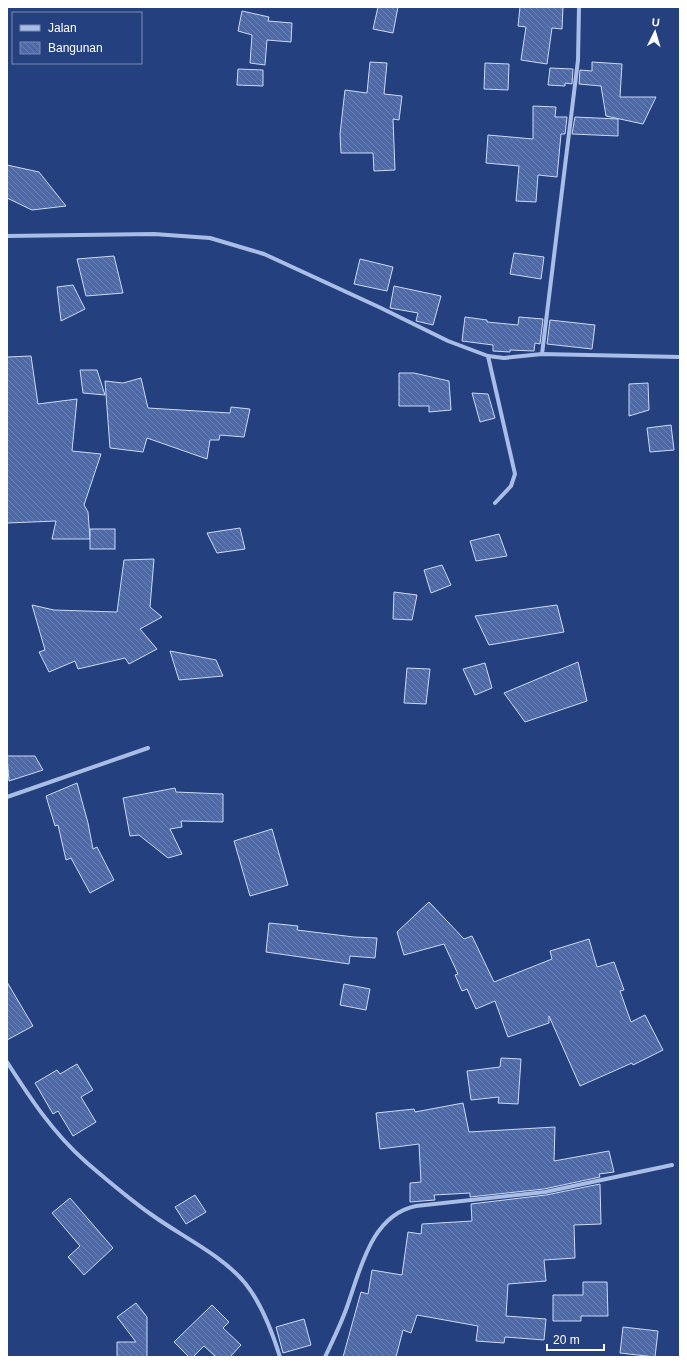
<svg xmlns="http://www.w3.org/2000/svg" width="687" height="1364" viewBox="0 0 687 1364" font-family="Arial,sans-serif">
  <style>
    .building { fill: url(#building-back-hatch); stroke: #cddaf5 }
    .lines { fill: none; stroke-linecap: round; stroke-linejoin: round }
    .minor { stroke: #aabde6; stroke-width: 4 }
  </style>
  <defs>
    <pattern id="building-back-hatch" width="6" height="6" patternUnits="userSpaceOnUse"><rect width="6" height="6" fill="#4d69a7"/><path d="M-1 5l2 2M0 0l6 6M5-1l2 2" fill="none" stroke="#6880b4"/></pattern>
  </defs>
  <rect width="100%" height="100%" fill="#25407e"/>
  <g class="building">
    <polygon points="378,7 398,7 393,33 373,29"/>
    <polygon points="520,7 563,7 562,29 552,28 547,64 521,60 526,27 518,26"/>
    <polygon points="242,11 269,17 268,21 292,23 291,42 267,40 265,65 250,63 252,35 238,31"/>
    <polygon points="370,62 387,63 384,94 402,96 399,120 393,119 395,170 374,171 373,153 341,153 340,134 345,90 367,93"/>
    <polygon points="592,62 622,64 620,97 656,97 643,124 606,116 601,86 579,84 580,70 592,71"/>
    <polygon points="485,63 509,64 508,90 484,89"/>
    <polygon points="550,68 573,69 572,84 565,83 565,86 548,85"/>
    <polygon points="238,69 263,70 263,86 237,85"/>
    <polygon points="533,106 556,107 555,117 567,117 565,134 561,134 557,177 538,175 536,202 516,201 519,166 486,163 488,135 533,139"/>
    <polygon points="575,117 618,119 618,136 572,134"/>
    <polygon points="7,165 39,172 66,206 32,210 7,198"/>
    <polygon points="514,253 544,257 541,279 510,274"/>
    <polygon points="114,256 123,293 86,296 77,259"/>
    <polygon points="360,259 393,267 387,291 354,284"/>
    <polygon points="73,285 85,309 61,321 57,287"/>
    <polygon points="394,286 441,296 433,325 416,321 418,313 390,308"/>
    <polygon points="465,317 487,320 487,322 518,325 519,317 543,319 540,344 535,343 534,351 510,350 510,352 493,351 493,345 462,341"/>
    <polygon points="550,320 595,325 592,349 547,344"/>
    <polygon points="31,356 38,404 77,399 72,451 101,454 84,505 88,512 90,539 52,539 56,521 7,523 7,357"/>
    <polygon points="80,370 97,370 105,395 83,393"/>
    <polygon points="399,373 414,373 449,381 451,410 429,412 429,406 399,406"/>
    <polygon points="141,378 148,408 230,413 231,407 250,409 244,437 220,435 219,440 210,440 207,459 147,438 143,452 110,448 105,381 123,383"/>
    <polygon points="648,383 649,410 629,416 629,384"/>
    <polygon points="472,393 488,394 495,418 480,422"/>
    <polygon points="671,425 674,450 650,452 647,428"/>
    <polygon points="240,528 245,549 217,553 207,533"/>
    <rect x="90" y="529" width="25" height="20"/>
    <polygon points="499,534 507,556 476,561 470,541"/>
    <polygon points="154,559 150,607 162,617 140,629 157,649 129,664 125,658 78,669 75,661 49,672 39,652 45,650 32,605 54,610 117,612 124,560"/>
    <polygon points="442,565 451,585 431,593 424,570"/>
    <polygon points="394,592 417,595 412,620 393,619"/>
    <polygon points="557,605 564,632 489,645 475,616"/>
    <polygon points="170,651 216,660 223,676 179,680"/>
    <polygon points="578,662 587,701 525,722 504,693"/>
    <polygon points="485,663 492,688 475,695 463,669"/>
    <polygon points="407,668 430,669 426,704 404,703"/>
    <polygon points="7,756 35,756 43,770 9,781"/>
    <polygon points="77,783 88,823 93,849 97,847 114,880 90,893 71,858 66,860 58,825 55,826 46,796"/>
    <polygon points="175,788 176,792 223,794 223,822 181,821 182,827 170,829 182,854 168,858 139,835 130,836 123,798"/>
    <polygon points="272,829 288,885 250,896 234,841"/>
    <polygon points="429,902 464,939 472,936 494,982 552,959 550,951 589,939 597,967 614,962 624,990 620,991 631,1022 645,1015 663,1050 633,1065 632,1063 580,1086 549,1016 549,1023 508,1037 495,1001 476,1009 467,989 462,991 455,975 458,974 444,944 404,955 397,932"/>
    <polygon points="269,923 298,926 297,930 354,937 377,938 375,958 350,956 349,964 266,952"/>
    <polygon points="7,982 33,1026 7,1040"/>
    <polygon points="344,984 370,989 366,1010 340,1005"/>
    <polygon points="501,1058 521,1059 518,1104 498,1103 499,1097 471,1100 467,1071 500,1067"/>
    <polygon points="77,1064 93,1090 81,1097 96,1122 73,1136 58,1111 53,1114 35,1083 57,1070 60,1074"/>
    <polygon points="463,1103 469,1132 555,1127 554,1161 609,1151 614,1172 599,1174 600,1177 544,1189 470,1197 470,1193 434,1195 435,1200 410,1202 410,1183 421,1182 419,1144 380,1149 376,1113 414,1109 415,1112"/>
    <polygon points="600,1184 601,1224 574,1225 575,1258 544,1260 546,1281 508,1284 506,1316 546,1319 544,1340 505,1337 504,1343 476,1341 478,1326 417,1315 411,1333 403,1330 396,1357 343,1357 361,1292 368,1294 372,1270 402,1275 408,1232 421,1234 422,1224 472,1221 471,1204 546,1195"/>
    <polygon points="195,1195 206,1212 186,1224 175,1207"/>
    <polygon points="70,1198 113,1248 84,1275 68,1257 80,1246 52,1213"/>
    <polygon points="583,1282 607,1282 608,1316 581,1316 581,1321 553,1321 553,1295 583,1295"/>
    <polygon points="136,1303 147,1317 147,1357 117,1357 117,1342 136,1342 117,1317"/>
    <polygon points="212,1305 229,1322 223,1328 241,1345 230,1357 216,1357 204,1346 193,1357 189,1357 174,1342"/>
    <polygon points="304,1319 311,1345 283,1353 276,1327"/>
    <polygon points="623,1327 658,1331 655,1357 620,1353"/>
  </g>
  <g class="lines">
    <g class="minor">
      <polyline points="7,236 154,234 210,238 264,254 381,308 448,341 488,356 504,358 542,354 680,357"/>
      <polyline points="542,354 578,60 579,7"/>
      <polyline points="488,356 515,474 511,486 495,503"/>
      <polyline points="7,797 148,748"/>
      <path d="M7,1062C30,1098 53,1133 86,1162C107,1180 129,1199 152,1215C181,1236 222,1255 245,1283C262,1304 272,1331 280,1357"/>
      <path d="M325,1357C333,1340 342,1322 348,1304C361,1267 372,1215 416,1206L545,1192L672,1165"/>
    </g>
  </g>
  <rect width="687" height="1364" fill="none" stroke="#ffffff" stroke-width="16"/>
  <rect x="12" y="12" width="130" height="52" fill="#25407e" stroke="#7c8cb2"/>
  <rect x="20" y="25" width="20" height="6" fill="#aabde6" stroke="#7c8cb2"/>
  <text x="48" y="32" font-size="12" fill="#ffffff">Jalan</text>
  <rect x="20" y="42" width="20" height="12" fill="url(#building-back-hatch)" stroke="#7c8cb2"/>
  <text x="48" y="52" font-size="12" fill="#ffffff">Bangunan</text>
  <g transform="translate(655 32) rotate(5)" stroke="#25407e" stroke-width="3" paint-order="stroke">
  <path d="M0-3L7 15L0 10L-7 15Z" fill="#ffffff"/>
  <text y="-6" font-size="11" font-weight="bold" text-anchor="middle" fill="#ffffff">U</text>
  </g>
  <path d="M547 1344v6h57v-6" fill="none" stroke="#ffffff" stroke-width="2"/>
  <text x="553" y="1344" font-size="12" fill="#ffffff" stroke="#25407e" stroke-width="3" paint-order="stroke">20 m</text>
</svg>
